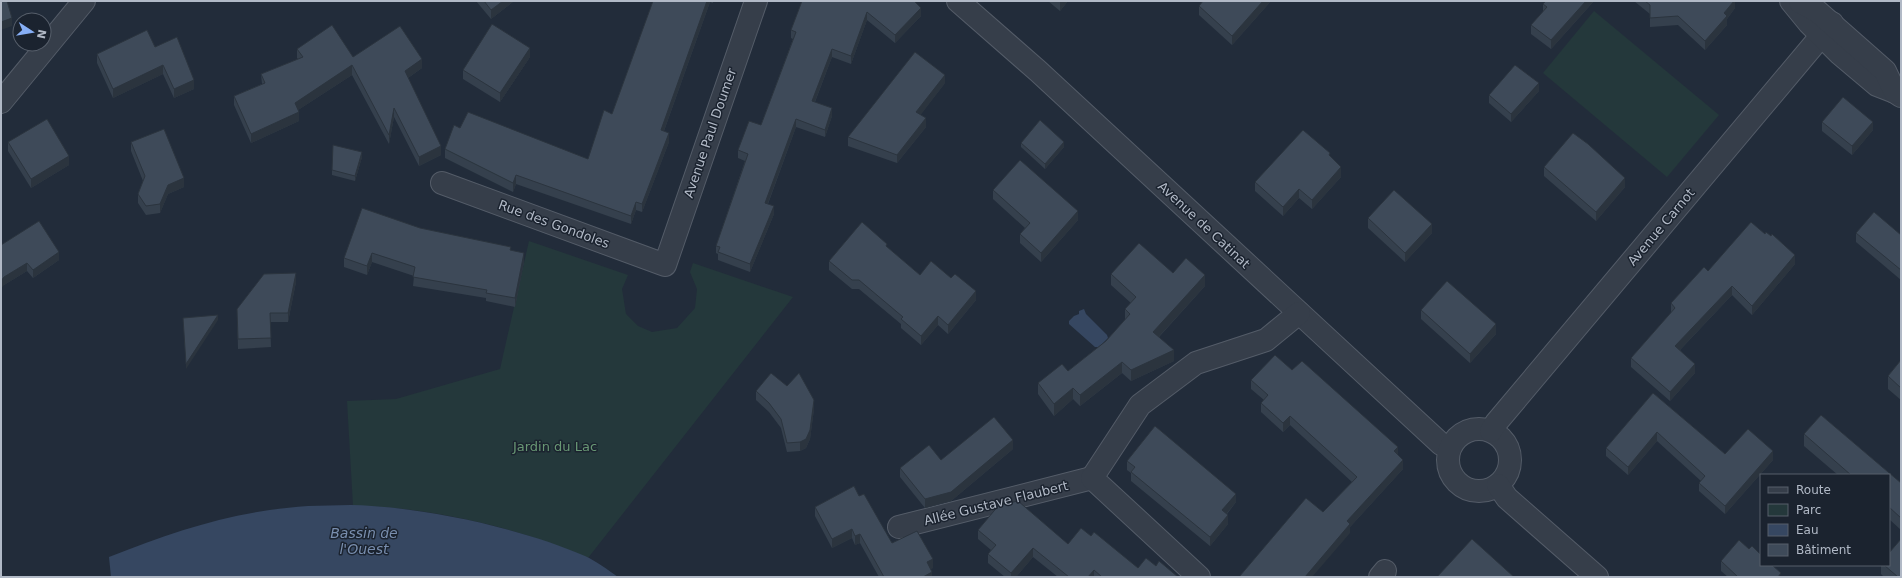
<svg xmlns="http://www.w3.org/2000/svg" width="1902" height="578" viewBox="0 0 1902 578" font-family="'DejaVu Sans',sans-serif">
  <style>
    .green { fill: #24383b }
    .water { fill: #364761 }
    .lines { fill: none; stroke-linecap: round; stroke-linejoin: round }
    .minor-casing { stroke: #545c68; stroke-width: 24 }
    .tertiary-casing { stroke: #545c68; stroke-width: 24 }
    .minor { stroke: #363e4a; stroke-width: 22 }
    .tertiary { stroke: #363e4a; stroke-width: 22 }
    .wall { fill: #35404d }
    .shaded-wall { fill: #2b343e }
    .building { fill: #3e4a59; stroke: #2b343e }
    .labels { text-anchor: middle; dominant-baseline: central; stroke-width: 3; stroke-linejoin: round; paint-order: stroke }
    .street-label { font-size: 13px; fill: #b1b9c6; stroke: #1b232f }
    .park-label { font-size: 13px; fill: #689774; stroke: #1b232f }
    .water-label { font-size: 14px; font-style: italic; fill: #798eae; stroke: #1b232f }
  </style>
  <rect width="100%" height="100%" fill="#222c3a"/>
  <g class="green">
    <polygon points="1594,11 1719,115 1667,177 1543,73"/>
    <path d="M529,241L628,275L622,289L626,314L638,326L652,332L677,328L695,308L697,289L690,272L693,263L793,297L588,558C519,528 428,506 353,506L347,401L396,399L500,369Z"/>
  </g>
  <g class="water">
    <polygon points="1084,309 1086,314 1107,335 1108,338 1099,347 1095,347 1069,324 1069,321 1074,316 1079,314 1079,311"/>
    <path d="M308,506C329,506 351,504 372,506C436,510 526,530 585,556C596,561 608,570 618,577H111L109,557C177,530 235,511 308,506Z"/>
  </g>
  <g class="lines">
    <defs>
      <g id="minor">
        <polyline points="958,1 1038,71 1441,444 1450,447"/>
        <polyline points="1,102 84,1"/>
        <polyline points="442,183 665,265 756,1"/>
        <circle cx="1479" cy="460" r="31"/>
        <polyline points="1491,431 1496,423 1832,23"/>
        <polyline points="1498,485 1507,498 1597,577"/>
        <polyline points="899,527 1092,478"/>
        <polyline points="1199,577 1092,478 1140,405 1196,363 1266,340 1299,313"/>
        <polyline points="1380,577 1385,571"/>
      </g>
      <g id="tertiary">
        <polyline points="1791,1 1809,23 1839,53 1877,85 1895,92 1901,96"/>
        <polyline points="1800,2 1817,11 1885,71 1895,92"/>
      </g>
    </defs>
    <use href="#minor" class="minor-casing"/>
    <use href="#tertiary" class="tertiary-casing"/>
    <use href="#minor" class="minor"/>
    <use href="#tertiary" class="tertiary"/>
  </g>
  <g class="wall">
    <polygon points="476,1 514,1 491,19"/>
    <polygon points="653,1 713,1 713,3 710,2 664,131 669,142 642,212 636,210 631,224 516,184 513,192 445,158 445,149 460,128 588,159 612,114"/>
    <polygon points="802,1 921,16 895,43 867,20 851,64 832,57 815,102 832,116 825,137 796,127 768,204 774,214 750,272 718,260 718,254 716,253 716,246 745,161 738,158 738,150 761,125 793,39 791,38 791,30"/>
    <polygon points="1048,1 1068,1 1060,11"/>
    <polygon points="1271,1 1232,45 1199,15 1199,6"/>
    <polygon points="1594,1 1551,49 1531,34 1531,25 1543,12 1543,4"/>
    <polygon points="1634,1 1735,1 1735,8 1727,19 1727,25 1705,50 1678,25 1650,27 1650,14"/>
    <polygon points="155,47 194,89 174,98 163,74 113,98 97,63 97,54"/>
    <polygon points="297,49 353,57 422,68 408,78 441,155 419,166 394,117 389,144 352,75 298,110 299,121 251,143 234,105 234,96 262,84 261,74 298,59 297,58"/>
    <polygon points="530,57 500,102 463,79 463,70"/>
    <polygon points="945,83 920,115 926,127 897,163 848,146 848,137"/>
    <polygon points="1539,91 1511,122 1489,103 1489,95"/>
    <polygon points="1822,122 1873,130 1852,155 1822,131"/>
    <polygon points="8,142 69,165 31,188 8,151"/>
    <polygon points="131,142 184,187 168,194 160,213 146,215 138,203 138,194 143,181 131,151"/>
    <polygon points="1021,143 1064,147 1045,169 1021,147"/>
    <polygon points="362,157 355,181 332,175 332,170"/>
    <polygon points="1330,157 1341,177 1312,209 1299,198 1283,216 1255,191 1255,182"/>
    <polygon points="1544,167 1625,187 1596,221 1544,176"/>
    <polygon points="993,190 1078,220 1041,262 1020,243 1020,234 1025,228 993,199"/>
    <polygon points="1368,218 1432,233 1405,262 1368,228"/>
    <polygon points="420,228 511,250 524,262 515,307 486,301 486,298 413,286 414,276 372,262 367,275 344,267 344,258"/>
    <polygon points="1856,233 1901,235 1901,280 1856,242"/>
    <polygon points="1,245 59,260 33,278 27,271 4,285"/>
    <polygon points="887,247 920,275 976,300 948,334 938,325 921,345 901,328 901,324 859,289 852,289 829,270 829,261"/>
    <polygon points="1795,264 1752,315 1732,295 1680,350 1695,373 1670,401 1631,367 1631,358 1671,313 1671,303 1708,271"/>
    <polygon points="1173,273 1205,286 1159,337 1174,361 1131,381 1122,373 1080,406 1073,399 1054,416 1038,394 1038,383 1068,371 1106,341 1125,320 1125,309 1131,303 1111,285 1111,274"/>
    <polygon points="296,282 288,322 270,322 271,347 238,349 237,309"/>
    <polygon points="1421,310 1496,334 1470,363 1421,319"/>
    <polygon points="1901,360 1901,400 1888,389 1888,376"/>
    <polygon points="1292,370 1398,455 1403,469 1350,527 1350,533 1323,512 1352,482 1290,425 1283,432 1261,412 1261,403 1264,400 1251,389 1251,380"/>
    <polygon points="756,391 814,409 810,439 806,448 800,451 787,452 781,428 769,412 756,400"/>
    <polygon points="1653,393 1725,454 1773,460 1725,514 1699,491 1699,483 1701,481 1657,441 1628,475 1606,456 1606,448"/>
    <polygon points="1821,415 1901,483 1901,530 1889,519 1889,475 1838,475 1804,446 1804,434"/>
    <polygon points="1013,449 951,501 925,508 900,477 900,468 941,460"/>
    <polygon points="1127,461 1236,502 1227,514 1228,524 1210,546 1131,481 1131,473 1127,470"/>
    <polygon points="859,496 892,543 933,568 930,569 932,577 879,577 860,543 855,545 852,538 832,548 815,516 815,507"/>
    <polygon points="978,530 1068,544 1091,536 1138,568 1156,566 1178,577 1058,577 1033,557 1016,577 1005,577 988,563 988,554 991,550 978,539"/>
    <polygon points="1721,561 1781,577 1728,577 1721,571"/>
    <polygon points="1881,565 1889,565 1901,577 1884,577 1881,574"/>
  </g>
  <g class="shaded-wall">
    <polygon points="503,1 514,1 491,19 491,10"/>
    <polygon points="707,1 710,1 710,2 661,139 661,130"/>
    <polygon points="1060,1 1068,1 1060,11"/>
    <polygon points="1263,1 1271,1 1232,45 1232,36"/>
    <polygon points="1586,1 1594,1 1551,49 1551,40"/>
    <polygon points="1734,1 1735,1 1735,8 1727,19 1727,25 1705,50 1705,41 1724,13"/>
    <polygon points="921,8 921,16 895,43 895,35"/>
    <polygon points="867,12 867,20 851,64 851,56"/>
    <polygon points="12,18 12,26 1,30 1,22"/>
    <polygon points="530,48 530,57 500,102 500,93"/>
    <polygon points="832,49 832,57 812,109 812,101"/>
    <polygon points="422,59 422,68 405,80 405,71"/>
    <polygon points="163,65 163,74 113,98 113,89"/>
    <polygon points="352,65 352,75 295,112 295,103"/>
    <polygon points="945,75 945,83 916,121 916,112"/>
    <polygon points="194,80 194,89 174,98 174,89"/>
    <polygon points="1539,83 1539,91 1511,122 1511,114"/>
    <polygon points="394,108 394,117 389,144 389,135"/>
    <polygon points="832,108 832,116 825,137 825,130"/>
    <polygon points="299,112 299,121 251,143 251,134"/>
    <polygon points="926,118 926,127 897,163 897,155"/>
    <polygon points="796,119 796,127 765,211 765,203"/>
    <polygon points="1873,122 1873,130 1852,155 1852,146"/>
    <polygon points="669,133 669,142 642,212 642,204"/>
    <polygon points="1064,142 1064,147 1045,169 1045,164"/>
    <polygon points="441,146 441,155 419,166 419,157"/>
    <polygon points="362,152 362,157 355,181 355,176"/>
    <polygon points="69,156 69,165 31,188 31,179"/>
    <polygon points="1341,167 1341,177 1312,209 1312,200"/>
    <polygon points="516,175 516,184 513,192 513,183"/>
    <polygon points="184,178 184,187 168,194 160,213 160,204 168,185"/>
    <polygon points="1625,178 1625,187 1596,221 1596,212"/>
    <polygon points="1299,189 1299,198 1283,216 1283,207"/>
    <polygon points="636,202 636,210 631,224 631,216"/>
    <polygon points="774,206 774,214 750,272 750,264"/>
    <polygon points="1078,211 1078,220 1041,262 1041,253"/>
    <polygon points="1432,224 1432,233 1405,262 1405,253"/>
    <polygon points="59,252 59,260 33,278 33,270"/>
    <polygon points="372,253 372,262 367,275 367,266"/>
    <polygon points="524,253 524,262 515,307 515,298"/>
    <polygon points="1795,255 1795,264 1752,315 1752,306"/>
    <polygon points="27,263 27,271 4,285 1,289 1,281 4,277"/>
    <polygon points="296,273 296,282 288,322 288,313"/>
    <polygon points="1205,275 1205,286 1153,343 1153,332"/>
    <polygon points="1732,286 1732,295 1675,355 1675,346"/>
    <polygon points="976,291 976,300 948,334 948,325"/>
    <polygon points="218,315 218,320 186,369 186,364"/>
    <polygon points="938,316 938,325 921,345 921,336"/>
    <polygon points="1496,324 1496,334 1470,363 1470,354"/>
    <polygon points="1174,350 1174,361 1131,381 1131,370"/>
    <polygon points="1122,362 1122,373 1080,406 1080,395"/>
    <polygon points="1695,364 1695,373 1670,401 1670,392"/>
    <polygon points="1073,388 1073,399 1054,416 1054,404"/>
    <polygon points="814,400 814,409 810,439 806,448 800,451 800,442"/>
    <polygon points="1290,416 1290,425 1283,432 1283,423"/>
    <polygon points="1657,432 1657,441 1628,475 1628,467"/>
    <polygon points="1013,440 1013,449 951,501 925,508 925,499"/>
    <polygon points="1398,447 1398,456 1394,451"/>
    <polygon points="1773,451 1773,460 1725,514 1725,506"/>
    <polygon points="1403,460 1403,469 1350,527 1350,533 1312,577 1305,577 1347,521"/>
    <polygon points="1236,494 1236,502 1222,519 1222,510"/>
    <polygon points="1228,515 1228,524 1210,546 1210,537"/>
    <polygon points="852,529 852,538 832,548 832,539"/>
    <polygon points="860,534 860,543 855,545 855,536"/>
    <polygon points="1033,548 1033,557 1016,577 1011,577 1011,573"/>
    <polygon points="933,559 933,568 927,571 927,562"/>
    <polygon points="1094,570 1094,577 1088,577"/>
    <polygon points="932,572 932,577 923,577"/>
  </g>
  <g class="building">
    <polygon points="1,1 7,1 12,18 1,22"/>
    <polygon points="484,1 503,1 491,10"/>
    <polygon points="653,1 707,1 661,130 669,133 642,204 636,202 631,216 516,175 513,183 445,149 454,125 460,128 468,112 588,159 604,110 612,114"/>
    <polygon points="802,1 914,1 921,8 895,35 867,12 851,56 832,49 812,101 832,108 825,130 796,119 765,203 774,206 750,264 718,252 720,247 716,246 748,154 738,150 749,121 761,125 796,32 791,30"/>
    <polygon points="1203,1 1263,1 1232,36 1199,6"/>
    <polygon points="1546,1 1586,1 1551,40 1531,25 1547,7 1543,4"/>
    <polygon points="1645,1 1734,1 1724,13 1727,16 1705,41 1678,16 1650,18 1650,5"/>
    <polygon points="492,24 530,48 500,93 463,70"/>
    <polygon points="332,25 353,57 400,26 422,59 405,71 441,146 419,157 394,108 389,135 352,65 295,103 299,112 251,134 234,96 265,83 261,74 303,57 297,49"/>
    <polygon points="147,30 155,47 177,37 194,80 174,89 163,65 113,89 97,54"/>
    <polygon points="915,52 945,75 916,112 926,118 897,155 848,137"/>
    <polygon points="1515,65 1539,83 1511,114 1489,95"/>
    <polygon points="1843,97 1873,122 1852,146 1822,122"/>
    <polygon points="47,119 69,156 31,179 8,142"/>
    <polygon points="1040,120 1064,142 1045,164 1021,143"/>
    <polygon points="164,129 184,178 168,185 160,204 146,206 138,194 145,176 131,142"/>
    <polygon points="1303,130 1330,153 1329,155 1341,167 1312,200 1299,189 1283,207 1255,182"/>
    <polygon points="1573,133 1588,144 1625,178 1596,212 1544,167"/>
    <polygon points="333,145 362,152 355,176 332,170"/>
    <polygon points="1020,160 1078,211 1041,253 1020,234 1030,223 993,190"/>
    <polygon points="1394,190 1432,224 1405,253 1368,218"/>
    <polygon points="362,208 420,228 511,247 510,250 524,253 515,298 486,293 487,290 413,277 415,267 372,253 367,266 344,258"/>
    <polygon points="1874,212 1901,235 1901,270 1856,233"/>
    <polygon points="39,221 59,252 33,270 27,263 4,277 1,281 1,245"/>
    <polygon points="862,222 887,244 886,246 920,275 931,261 951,278 955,274 976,291 948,325 938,316 921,336 901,319 903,317 859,280 852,280 829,261"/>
    <polygon points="1751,222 1765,234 1766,232 1771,236 1772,234 1795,255 1752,306 1732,286 1675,346 1695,364 1670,392 1631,358 1675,308 1671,303 1704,267 1708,271"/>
    <polygon points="1139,243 1173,273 1186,258 1205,275 1153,332 1174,350 1131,370 1122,362 1080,395 1073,388 1054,404 1038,383 1062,364 1068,371 1106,341 1130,314 1125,309 1136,297 1111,274"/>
    <polygon points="296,273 288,313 270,313 271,338 238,339 237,309 264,274"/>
    <polygon points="1447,281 1496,324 1470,354 1421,310"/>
    <polygon points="218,315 186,364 183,318"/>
    <polygon points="1275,355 1292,370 1302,361 1398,447 1394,451 1403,460 1347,521 1350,524 1305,577 1239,577 1306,498 1323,512 1357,477 1290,416 1283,423 1261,403 1268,395 1251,380"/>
    <polygon points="1901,360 1901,388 1888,376"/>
    <polygon points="771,373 787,386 799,373 814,400 810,430 806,439 800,442 787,443 781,419 769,403 756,391"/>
    <polygon points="1653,393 1725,454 1748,429 1773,451 1725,506 1699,483 1705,476 1657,432 1628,467 1606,448"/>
    <polygon points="1821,415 1901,483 1901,518 1889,507 1889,475 1851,475 1804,434"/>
    <polygon points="994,417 1013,440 951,492 925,499 900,468 929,445 941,460"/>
    <polygon points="1155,426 1236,494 1222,510 1228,515 1210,537 1131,472 1135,467 1127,461"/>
    <polygon points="854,486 859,496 864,494 892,543 917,531 933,559 927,562 932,572 923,577 884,577 860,534 855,536 852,529 832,539 815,507"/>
    <polygon points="1018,501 1068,544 1081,528 1091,536 1094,532 1138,568 1146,558 1156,566 1159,561 1178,577 1102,577 1094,570 1088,577 1069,577 1033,548 1011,573 988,554 996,545 978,530 999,505"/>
    <polygon points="1472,539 1514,577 1437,577"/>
    <polygon points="1901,539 1901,577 1898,577 1884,565 1889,565 1889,553"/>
    <polygon points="1739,540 1749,549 1752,546 1761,555 1761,565 1772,565 1781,573 1778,577 1738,577 1721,561"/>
  </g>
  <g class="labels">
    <g class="street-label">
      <text transform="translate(710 133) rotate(-71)">Avenue Paul Doumer</text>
      <text transform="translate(554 224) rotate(20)">Rue des Gondoles</text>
      <text transform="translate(1204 225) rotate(43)">Avenue de Catinat</text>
      <text transform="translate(1661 227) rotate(-50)">Avenue Carnot</text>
      <text transform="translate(996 503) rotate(-14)">Allée Gustave Flaubert</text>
    </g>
    <g class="park-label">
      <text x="555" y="446">Jardin du Lac</text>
    </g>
    <g class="water-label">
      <text x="364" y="533">Bassin de<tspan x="364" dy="16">l'Ouest</tspan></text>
    </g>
  </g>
  <rect width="1902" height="578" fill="none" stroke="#b1b9c6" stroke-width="4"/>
  <rect x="1760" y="474" width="130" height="92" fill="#1b232f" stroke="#575f6b"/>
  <rect x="1768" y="487" width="20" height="6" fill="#363e4a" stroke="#575f6b"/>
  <text x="1796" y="494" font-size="12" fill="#b1b9c6">Route</text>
  <rect x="1768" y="504" width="20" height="12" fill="#24383b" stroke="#575f6b"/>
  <text x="1796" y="514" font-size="12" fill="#b1b9c6">Parc</text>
  <rect x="1768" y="524" width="20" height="12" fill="#364761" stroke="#575f6b"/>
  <text x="1796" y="534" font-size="12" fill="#b1b9c6">Eau</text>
  <rect x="1768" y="544" width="20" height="12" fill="#3e4a59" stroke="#575f6b"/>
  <text x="1796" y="554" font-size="12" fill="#b1b9c6">Bâtiment</text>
  <g transform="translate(32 32) rotate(102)"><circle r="19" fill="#1b232f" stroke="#575f6b"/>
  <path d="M0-3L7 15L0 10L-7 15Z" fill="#87aff6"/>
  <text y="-6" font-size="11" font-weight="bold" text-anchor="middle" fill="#b1b9c6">N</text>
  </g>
</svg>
